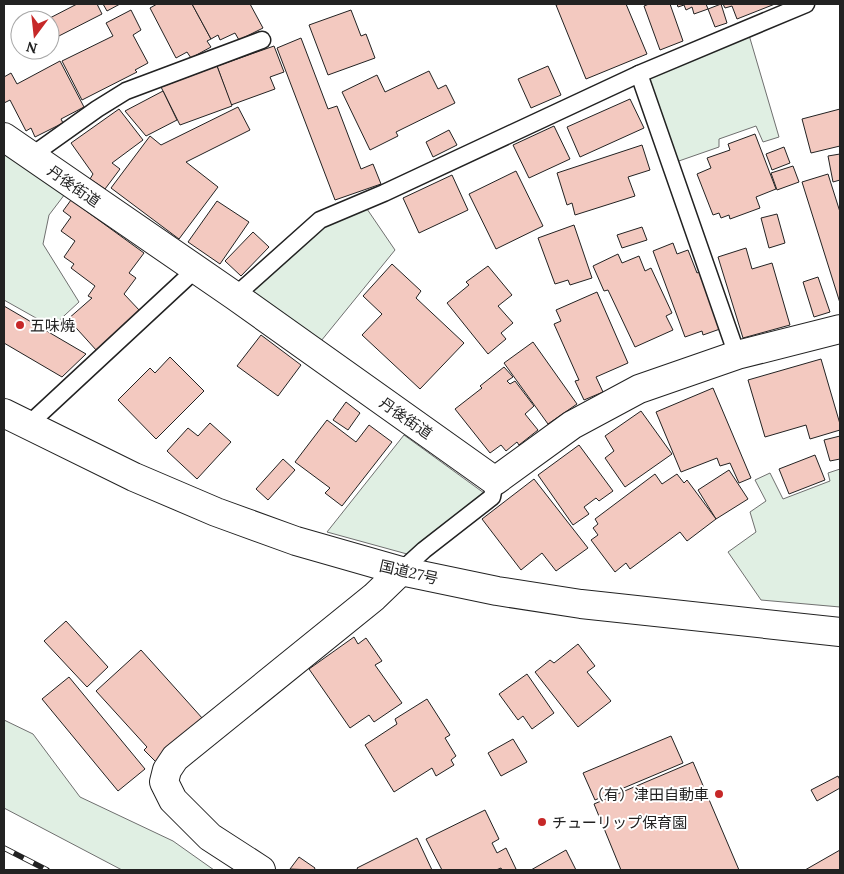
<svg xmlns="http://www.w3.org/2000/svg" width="844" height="874" viewBox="0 0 844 874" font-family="Lora,'Noto Sans JP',serif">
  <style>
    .green { fill: #e0efe3; stroke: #6f6f6f }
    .building { fill: #f3c9c0; stroke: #222 }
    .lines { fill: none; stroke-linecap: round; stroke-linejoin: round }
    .service-casing { stroke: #222; stroke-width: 19 }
    .minor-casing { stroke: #222; stroke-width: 30 }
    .trunk-casing { stroke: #222; stroke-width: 30 }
    .service { stroke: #fff; stroke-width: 16 }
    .minor { stroke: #fff; stroke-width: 28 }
    .trunk { stroke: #fff; stroke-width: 28 }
    .rail-casing { stroke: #222; stroke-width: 5.5 }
    .rail { stroke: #fff; stroke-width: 4; stroke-dasharray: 11; stroke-linecap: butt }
    .poi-dot { fill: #c62828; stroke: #fff; stroke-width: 2 }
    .labels { text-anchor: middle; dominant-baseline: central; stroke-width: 4; stroke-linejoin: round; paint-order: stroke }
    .street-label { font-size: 15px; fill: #222; stroke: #fff }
    .poi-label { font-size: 15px; fill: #222; stroke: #fff; text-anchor: start }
  </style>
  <rect width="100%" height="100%" fill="#fff"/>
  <g class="green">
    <polygon points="749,35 779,137 763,142 756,126 719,139 719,147 676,162 648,79"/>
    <polygon points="4,152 65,194 49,215 43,244 79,302 52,327 4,300"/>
    <polygon points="367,209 395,250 321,341 252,292 323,227"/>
    <polygon points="404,435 484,493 407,554 327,532"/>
    <polygon points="840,469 840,607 761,600 728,552 756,532 750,512 766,501 755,480 770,473 783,499 830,481 828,473"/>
    <polygon points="4,720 33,734 80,797 173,841 214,870 122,870 4,808"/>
  </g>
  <g class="building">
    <polygon points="77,4 97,4 102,14 53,39 50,32 50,20 46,20"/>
    <polygon points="103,4 120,4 107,11"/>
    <polygon points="157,4 192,4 211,39 207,41 211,47 191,58 187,52 176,58 150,8"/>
    <polygon points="192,4 250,4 263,28 239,40 235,33 220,40 218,35 211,39"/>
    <polygon points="560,4 626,4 647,54 586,79 556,5"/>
    <polygon points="649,4 670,4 683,41 660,50 644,6"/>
    <polygon points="677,4 706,4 708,9 694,14 692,7 686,10 684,5 678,7"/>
    <polygon points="721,4 727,23 715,27 708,9"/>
    <polygon points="723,4 775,4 737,19 732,6 725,8"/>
    <polygon points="131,10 141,30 133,35 148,63 135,70 137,72 82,100 62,61 113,36 106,23"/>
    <polygon points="351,10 361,36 366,34 375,58 328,75 309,25"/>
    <polygon points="301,38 328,109 337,106 361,169 373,164 381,184 335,200 277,48"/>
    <polygon points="274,46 284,72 270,77 275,89 231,105 217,66"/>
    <polygon points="60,61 84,107 61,119 63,123 35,137 31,128 26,131 10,100 4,103 4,77 11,73 17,84"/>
    <polygon points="217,66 232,106 180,125 161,87"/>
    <polygon points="548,66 561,95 531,108 518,79"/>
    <polygon points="429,71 438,89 446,85 455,103 396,132 398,136 370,150 342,92 377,75 385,92"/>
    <polygon points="163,91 177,120 146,136 125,111"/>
    <polygon points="630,99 644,128 580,157 567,127"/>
    <polygon points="238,107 250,130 186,162 218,187 179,239 111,188 150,136 161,145"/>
    <polygon points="119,109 143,140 112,163 120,169 105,189 90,179 93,174 71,143"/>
    <polygon points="840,109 840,146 811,153 802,119"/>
    <polygon points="554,126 570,159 529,178 513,145"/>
    <polygon points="449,130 457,145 433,157 426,142"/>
    <polygon points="755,134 776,189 756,197 760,208 730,219 729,215 721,218 719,213 713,215 697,174 711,168 707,158 730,150 728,144"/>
    <polygon points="642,145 650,170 628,177 635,196 575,215 572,203 567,205 557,173"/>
    <polygon points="784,147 790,163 772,170 766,154"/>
    <polygon points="840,154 840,180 833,182 828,156"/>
    <polygon points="793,166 799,182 777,190 771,173"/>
    <polygon points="516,171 543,226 496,249 469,194"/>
    <polygon points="828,174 840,212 840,303 802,182"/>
    <polygon points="452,175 468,210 419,233 403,198"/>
    <polygon points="71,200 144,253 129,273 136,278 124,294 140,311 97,351 68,319 92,298 88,296 95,286 71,268 74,264 64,257 75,241 61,231 71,217 63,211"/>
    <polygon points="217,201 249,222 220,264 188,242"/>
    <polygon points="777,214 785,243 769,248 761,218"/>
    <polygon points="574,225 592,278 570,285 568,280 555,284 538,238"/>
    <polygon points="642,227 647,240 622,248 617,235"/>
    <polygon points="253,232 269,247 241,276 225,261"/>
    <polygon points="673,243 677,254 688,250 697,273 699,272 720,329 703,335 702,331 685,337 653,251"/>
    <polygon points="746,248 752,269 772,263 790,325 743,338 718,257"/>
    <polygon points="618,254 622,263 639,256 645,271 651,268 672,313 666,316 673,330 635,347 608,290 604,291 593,266"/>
    <polygon points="392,264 421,291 416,298 464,343 420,389 362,335 382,314 363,296"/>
    <polygon points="488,266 512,295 498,306 513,323 501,333 506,339 488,354 447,303 469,285 466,282"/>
    <polygon points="818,277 830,312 814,317 803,282"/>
    <polygon points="597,292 628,363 596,377 603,392 584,400 575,381 579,380 554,324 561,321 556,310"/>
    <polygon points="4,306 86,354 62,377 4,343"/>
    <polygon points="261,335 301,365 278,396 237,366"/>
    <polygon points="533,342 577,404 548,424 504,363"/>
    <polygon points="170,357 204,391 156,439 118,400 150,368 155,373"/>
    <polygon points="821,359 840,424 840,430 810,439 806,425 765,437 748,380"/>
    <polygon points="504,367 513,377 507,381 510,384 515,381 534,406 525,414 538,430 519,445 517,442 506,451 501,445 490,453 455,409 482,388 480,386"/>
    <polygon points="713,388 751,478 739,483 730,463 720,466 717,458 681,472 656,412"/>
    <polygon points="346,402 360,413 348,430 333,420"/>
    <polygon points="641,411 672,454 625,487 605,458 614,451 605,436"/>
    <polygon points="327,420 356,442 369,425 392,442 342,506 325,493 330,488 295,462"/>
    <polygon points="210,423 231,442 197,479 167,451 188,428 198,436"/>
    <polygon points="840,436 840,459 830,461 824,440"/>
    <polygon points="579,445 613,491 599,501 596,498 584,507 589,514 573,525 538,475"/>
    <polygon points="815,455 825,480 789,494 779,469"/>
    <polygon points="283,459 295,470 268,500 256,489"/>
    <polygon points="729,470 748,499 716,519 698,490"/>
    <polygon points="655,474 662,484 677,474 684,483 687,480 716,519 687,541 680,532 630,569 626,563 615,572 591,540 598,535 593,528 598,524 595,519"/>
    <polygon points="534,479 588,548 556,571 542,553 521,570 482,519"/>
    <polygon points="66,621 108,667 87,687 44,641"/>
    <polygon points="354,637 358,644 366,638 382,661 375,665 402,703 374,722 369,715 350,728 309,669"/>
    <polygon points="578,644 595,666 587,672 611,701 578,727 535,672 550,660 554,663"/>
    <polygon points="141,650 203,719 156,762 144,750 147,747 96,691"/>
    <polygon points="527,674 554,713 532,729 523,716 518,720 499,694"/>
    <polygon points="69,677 145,769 118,791 42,699"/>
    <polygon points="427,699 450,735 445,738 456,756 451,760 454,765 436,776 432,768 394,792 365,745 397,724 395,719"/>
    <polygon points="671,736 683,763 595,800 583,773"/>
    <polygon points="513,739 527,762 501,776 488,753"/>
    <polygon points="693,762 739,870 621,870 594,804"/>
    <polygon points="838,776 840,780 840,788 817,801 811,790"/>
    <polygon points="485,810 499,839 492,843 497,853 506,848 516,869 513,870 502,870 501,868 496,870 442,870 426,839"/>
    <polygon points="417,838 432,870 358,870 357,868"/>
    <polygon points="566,850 576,870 531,870"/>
    <polygon points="840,850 840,870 805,870"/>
    <polygon points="299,857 315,868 314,870 290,869"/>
  </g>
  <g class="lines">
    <defs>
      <g id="service">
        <polyline points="639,74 737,355"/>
        <polyline points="31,156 97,109 126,91 262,40"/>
        <polyline points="235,296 320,220 384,193 639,74 806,4"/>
        <polyline points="28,425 195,270"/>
        <polyline points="401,571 424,550 492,497 495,481"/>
      </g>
      <g id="minor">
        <polyline points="4,137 235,296 495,481 572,425 639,389 737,355 840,329"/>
        <polyline points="261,870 210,837 173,800 164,782 167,770 175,758 374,597 401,571"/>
      </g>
      <polyline id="trunk" points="4,413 134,477 216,512 296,541 401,571 497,591 581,604 840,632"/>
    </defs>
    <use href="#service" class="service-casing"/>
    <use href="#minor" class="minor-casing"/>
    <use href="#trunk" class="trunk-casing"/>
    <use href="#service" class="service"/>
    <use href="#minor" class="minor"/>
    <use href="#trunk" class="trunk"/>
    <defs>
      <polyline id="rail" points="4,848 47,870"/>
    </defs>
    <use href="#rail" class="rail-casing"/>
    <use href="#rail" class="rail"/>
  </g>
  <g class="poi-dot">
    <circle cx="20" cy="325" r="5"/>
    <circle cx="719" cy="794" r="5"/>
    <circle cx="542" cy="822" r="5"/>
  </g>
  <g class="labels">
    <g class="street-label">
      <text transform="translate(74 186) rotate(35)">丹後街道</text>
      <text transform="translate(406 418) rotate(35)">丹後街道</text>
      <text transform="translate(409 572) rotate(13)">国道27号</text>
    </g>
    <g class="poi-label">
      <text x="30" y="325">五味焼</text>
      <text x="709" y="794" text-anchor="end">（有）津田自動車</text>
      <text x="552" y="822">チューリップ保育園</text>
    </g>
  </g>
  <rect width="844" height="874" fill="none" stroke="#222222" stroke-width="10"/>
  <g transform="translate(35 35) rotate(195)"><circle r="24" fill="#ffffff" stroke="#a7a7a7"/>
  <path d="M0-4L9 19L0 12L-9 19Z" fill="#c62828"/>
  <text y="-8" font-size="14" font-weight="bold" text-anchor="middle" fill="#222222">N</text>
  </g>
</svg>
